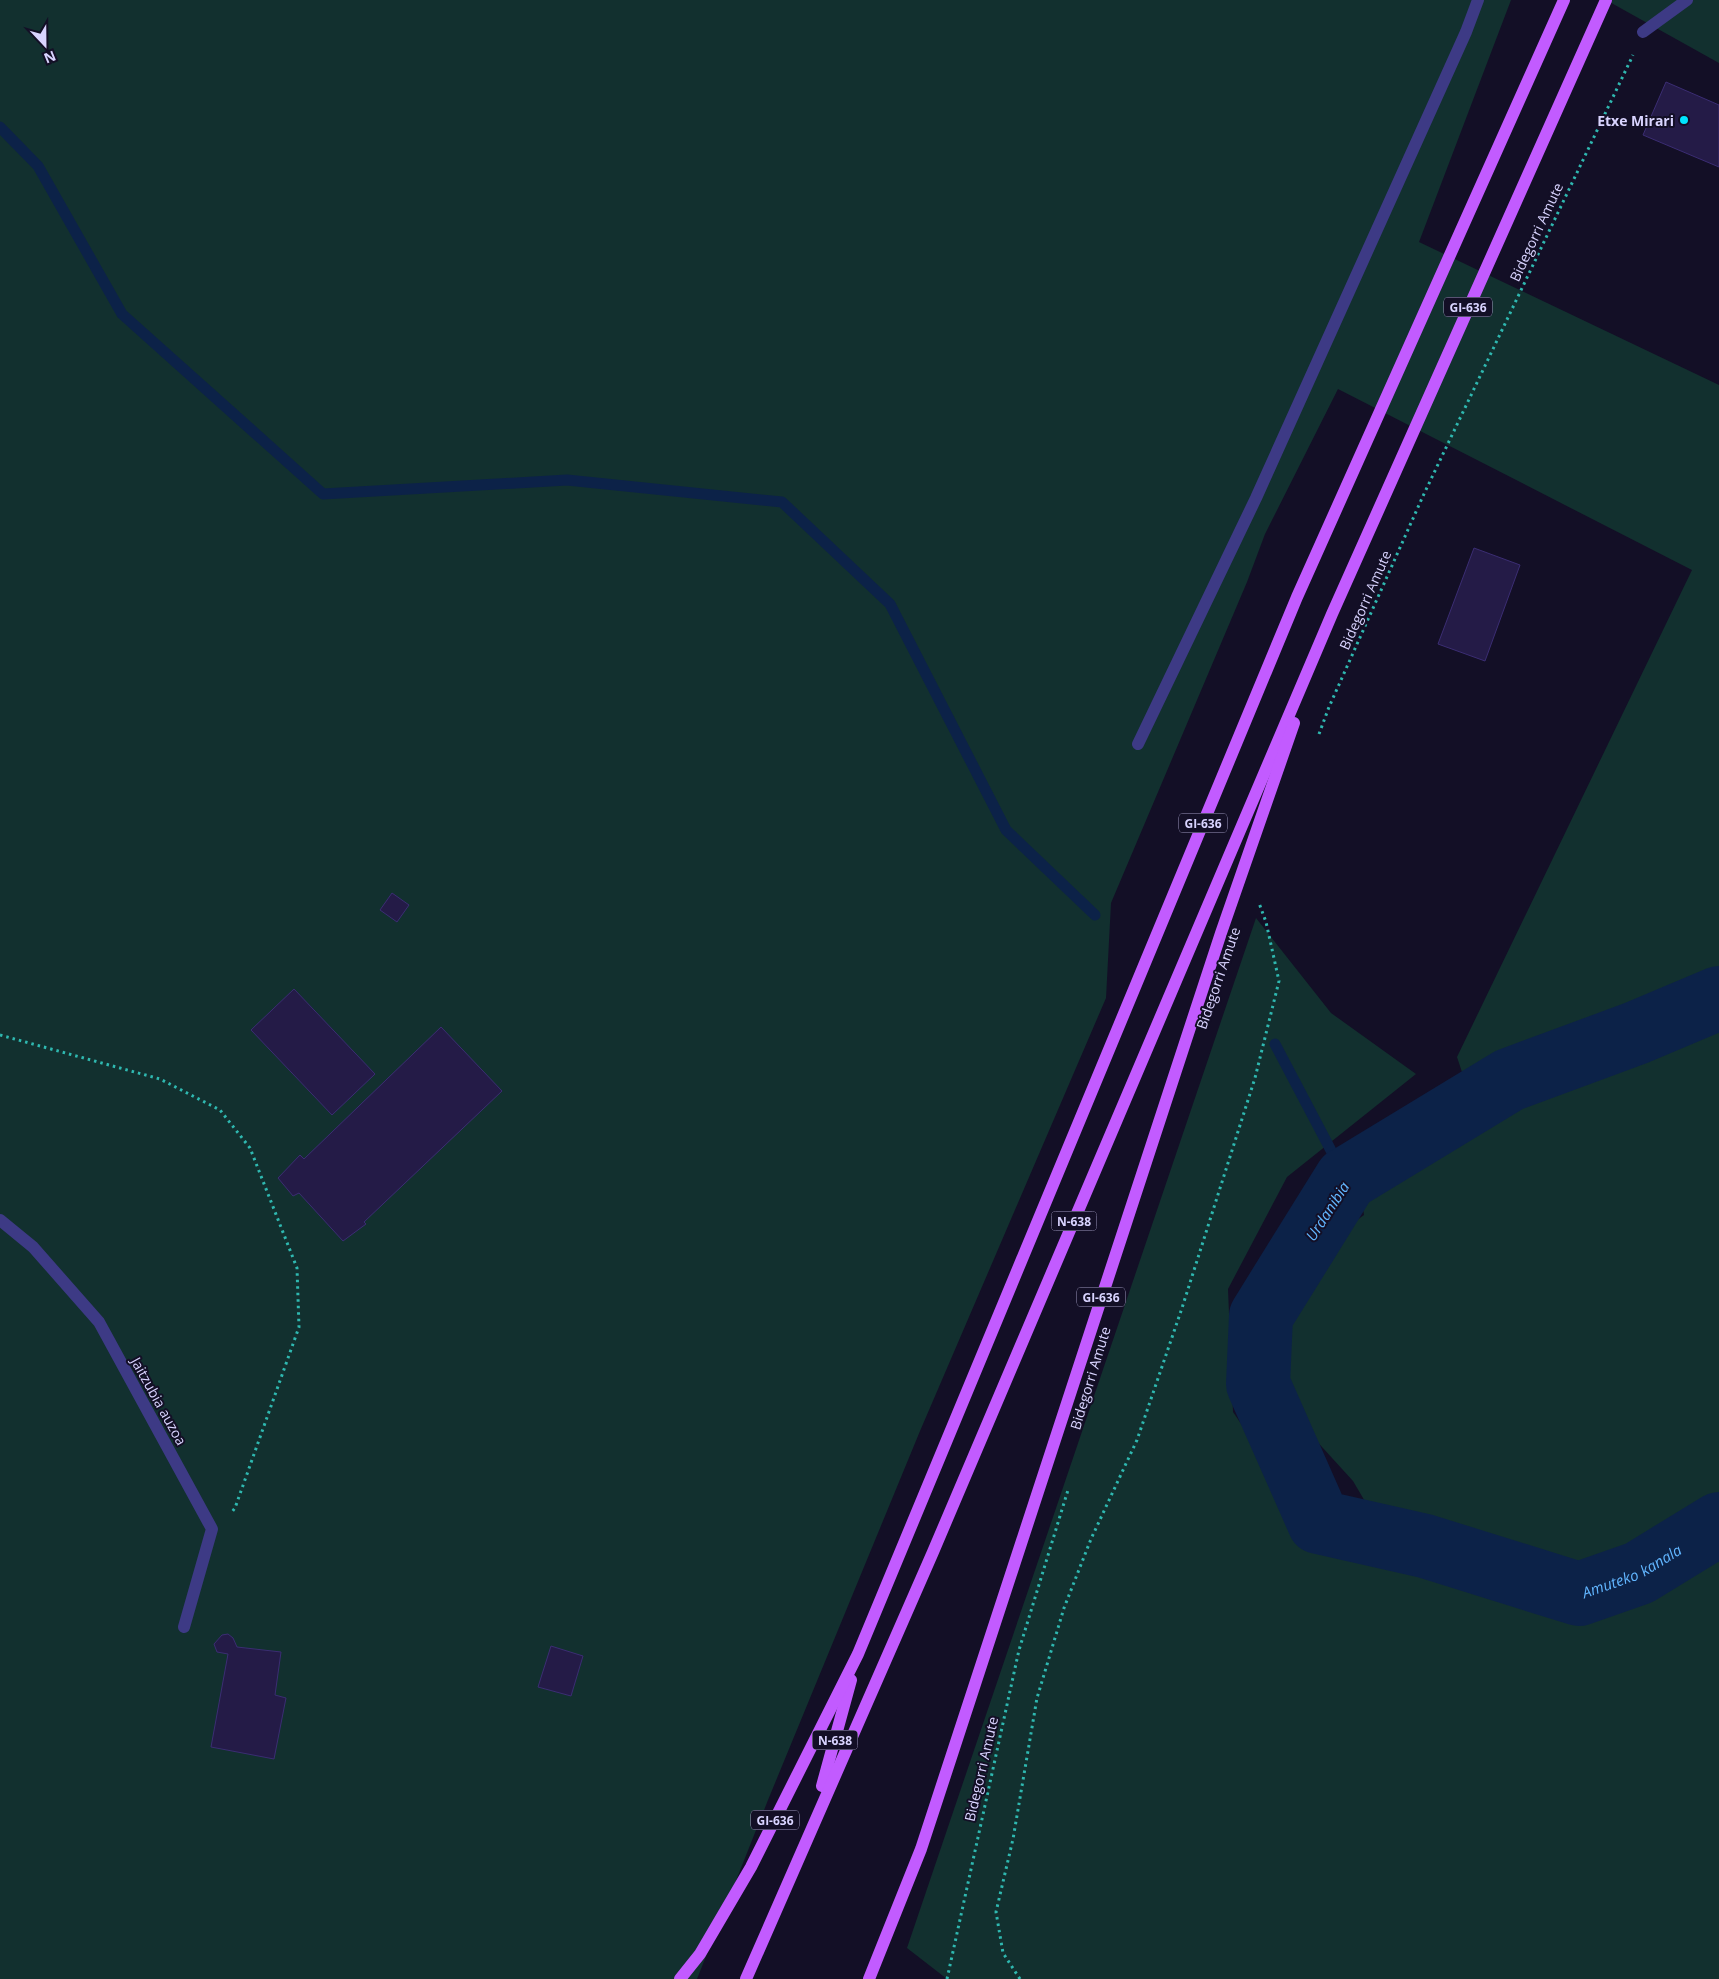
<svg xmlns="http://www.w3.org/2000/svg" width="1719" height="1979" viewBox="0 0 1719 1979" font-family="'Open Sans',sans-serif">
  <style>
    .green { fill: #12302f }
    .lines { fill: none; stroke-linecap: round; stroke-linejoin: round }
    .stream { stroke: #0c2248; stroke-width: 11 }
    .river { stroke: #0c2248; stroke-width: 64 }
    .building { fill: #241b47; stroke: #3b2d73 }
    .path { stroke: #2fb8b0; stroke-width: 3; stroke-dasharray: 2.5 4; stroke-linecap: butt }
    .service { stroke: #3d3a85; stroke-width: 12 }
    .minor { stroke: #3d3a85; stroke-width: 12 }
    .primary { stroke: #c25bff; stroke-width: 12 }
    .poi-dot { fill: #00e5ff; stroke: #130f26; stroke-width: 2 }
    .labels { text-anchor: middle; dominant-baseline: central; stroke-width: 4; stroke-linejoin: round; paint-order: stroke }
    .shield { fill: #130f26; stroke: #9e99be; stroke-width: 1 }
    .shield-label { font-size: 12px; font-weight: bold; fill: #d9d4ff }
    .poi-label { font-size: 14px; font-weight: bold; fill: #d9d4ff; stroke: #130f26; text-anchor: end }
    .street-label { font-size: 14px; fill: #d9d4ff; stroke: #130f26 }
    .water-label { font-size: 15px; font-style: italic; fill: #62b6ff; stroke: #130f26 }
  </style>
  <rect width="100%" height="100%" fill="#130f26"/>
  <g class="green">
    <polygon points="0,0 1511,0 1419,242 1719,385 1719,973 1464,1078 1457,1057 1692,570 1338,389 1265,534 1247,582 1111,903 1106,998 920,1431 768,1800 697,1979 0,1979"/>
    <polygon points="1606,0 1719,0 1719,63"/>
    <polygon points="1256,918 1331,1013 1416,1074 1287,1177 1228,1289 1233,1412 1320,1539 1577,1613 1669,1585 1719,1550 1719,1979 947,1979 907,1948"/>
    <polygon points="1719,1015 1719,1500 1609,1570 1543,1570 1373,1515 1353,1481 1312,1436 1281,1383 1283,1313 1320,1247 1364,1215 1361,1195 1440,1147 1645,1040"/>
  </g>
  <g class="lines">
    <g class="stream">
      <polyline points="0,127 38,166 122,314 323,494 567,480 782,502 890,604 1006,830 1095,915"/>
      <polyline points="1275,1044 1346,1179"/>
    </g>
    <path class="river" id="s1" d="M1719,998L1636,1033L1509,1080L1346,1179L1261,1316L1258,1384L1319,1522L1425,1546L1579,1594L1639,1573L1719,1524"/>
  </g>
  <g class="building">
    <polygon points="1666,82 1719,105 1719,167 1643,135"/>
    <polygon points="1474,548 1520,565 1485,661 1438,644"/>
    <polygon points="392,893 409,905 397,922 380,910"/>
    <polygon points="294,989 375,1074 332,1115 251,1030"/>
    <polygon points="441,1027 502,1091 364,1222 366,1224 343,1241 299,1193 293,1196 278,1178 300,1155 304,1159"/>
    <polygon points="228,1634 233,1638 237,1647 281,1652 275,1695 286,1698 274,1759 211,1747 228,1654 217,1652 214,1644 222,1635"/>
    <polygon points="551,1646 583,1656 571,1696 538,1687"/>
  </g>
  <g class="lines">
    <g class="path">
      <polyline points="1319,734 1329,707 1423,496 1633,55"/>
      <polyline points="0,1035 160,1079 220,1110 250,1148 297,1268 299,1327 235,1508 232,1512"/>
      <polyline points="947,1979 1019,1650 1068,1490"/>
      <polyline points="1020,1979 1003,1953 996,1912 1013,1839 1037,1698 1064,1608 1091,1539 1137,1440 1182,1308 1255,1078 1279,981 1266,922 1259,903"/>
    </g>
    <polyline class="service" points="1138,744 1256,498 1466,32 1478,0"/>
    <g class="minor">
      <polyline points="1643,32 1687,0"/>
      <polyline points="0,1220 33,1247 99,1322 212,1529 184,1627"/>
    </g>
    <g class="primary">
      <polyline points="822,1786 851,1680"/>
      <polyline points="680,1979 700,1954 751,1867 858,1654 1297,597 1564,0"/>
      <polyline points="746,1979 933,1552 1332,614 1606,0"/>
      <polyline points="869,1979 921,1849 1221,933 1294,723"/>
    </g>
  </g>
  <circle class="poi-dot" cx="1684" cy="120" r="5"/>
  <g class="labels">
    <g class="shield">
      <rect x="1444" y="297.5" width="48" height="19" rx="4"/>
      <rect x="1179" y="813.5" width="48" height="19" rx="4"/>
      <rect x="1051.5" y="1211.5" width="45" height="19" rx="4"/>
      <rect x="1077" y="1287.5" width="48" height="19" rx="4"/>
      <rect x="812.5" y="1730.5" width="45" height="19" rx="4"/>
      <rect x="751" y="1810.5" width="48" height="19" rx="4"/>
    </g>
    <g class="shield-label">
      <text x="1468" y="307">GI-636</text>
      <text x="1203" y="823">GI-636</text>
      <text x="1074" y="1221">N-638</text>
      <text x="1101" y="1297">GI-636</text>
      <text x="835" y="1740">N-638</text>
      <text x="775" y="1820">GI-636</text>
    </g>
    <g class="poi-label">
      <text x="1674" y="120">Etxe Mirari</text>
    </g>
    <g class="street-label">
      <text transform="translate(1536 232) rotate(-65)">Bidegorri Amute</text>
      <text transform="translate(1365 600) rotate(-66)">Bidegorri Amute</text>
      <text transform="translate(1218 978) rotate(-71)">Bidegorri Amute</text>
      <text transform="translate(1090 1378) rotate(-73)">Bidegorri Amute</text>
      <text transform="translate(159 1401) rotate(61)">Jaitzubia auzoa</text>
      <text transform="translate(981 1769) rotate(-77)">Bidegorri Amute</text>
    </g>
    <g class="water-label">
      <text transform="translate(1327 1211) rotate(-57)">Urdanibia</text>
      <text stroke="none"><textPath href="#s1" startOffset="1124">Amuteko kanala</textPath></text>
    </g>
  </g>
  <g transform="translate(45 45) rotate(158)" stroke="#130f26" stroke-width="4" paint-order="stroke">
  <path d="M0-4L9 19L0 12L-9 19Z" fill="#d9d4ff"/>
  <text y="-8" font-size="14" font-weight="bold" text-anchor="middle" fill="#d9d4ff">N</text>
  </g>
</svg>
